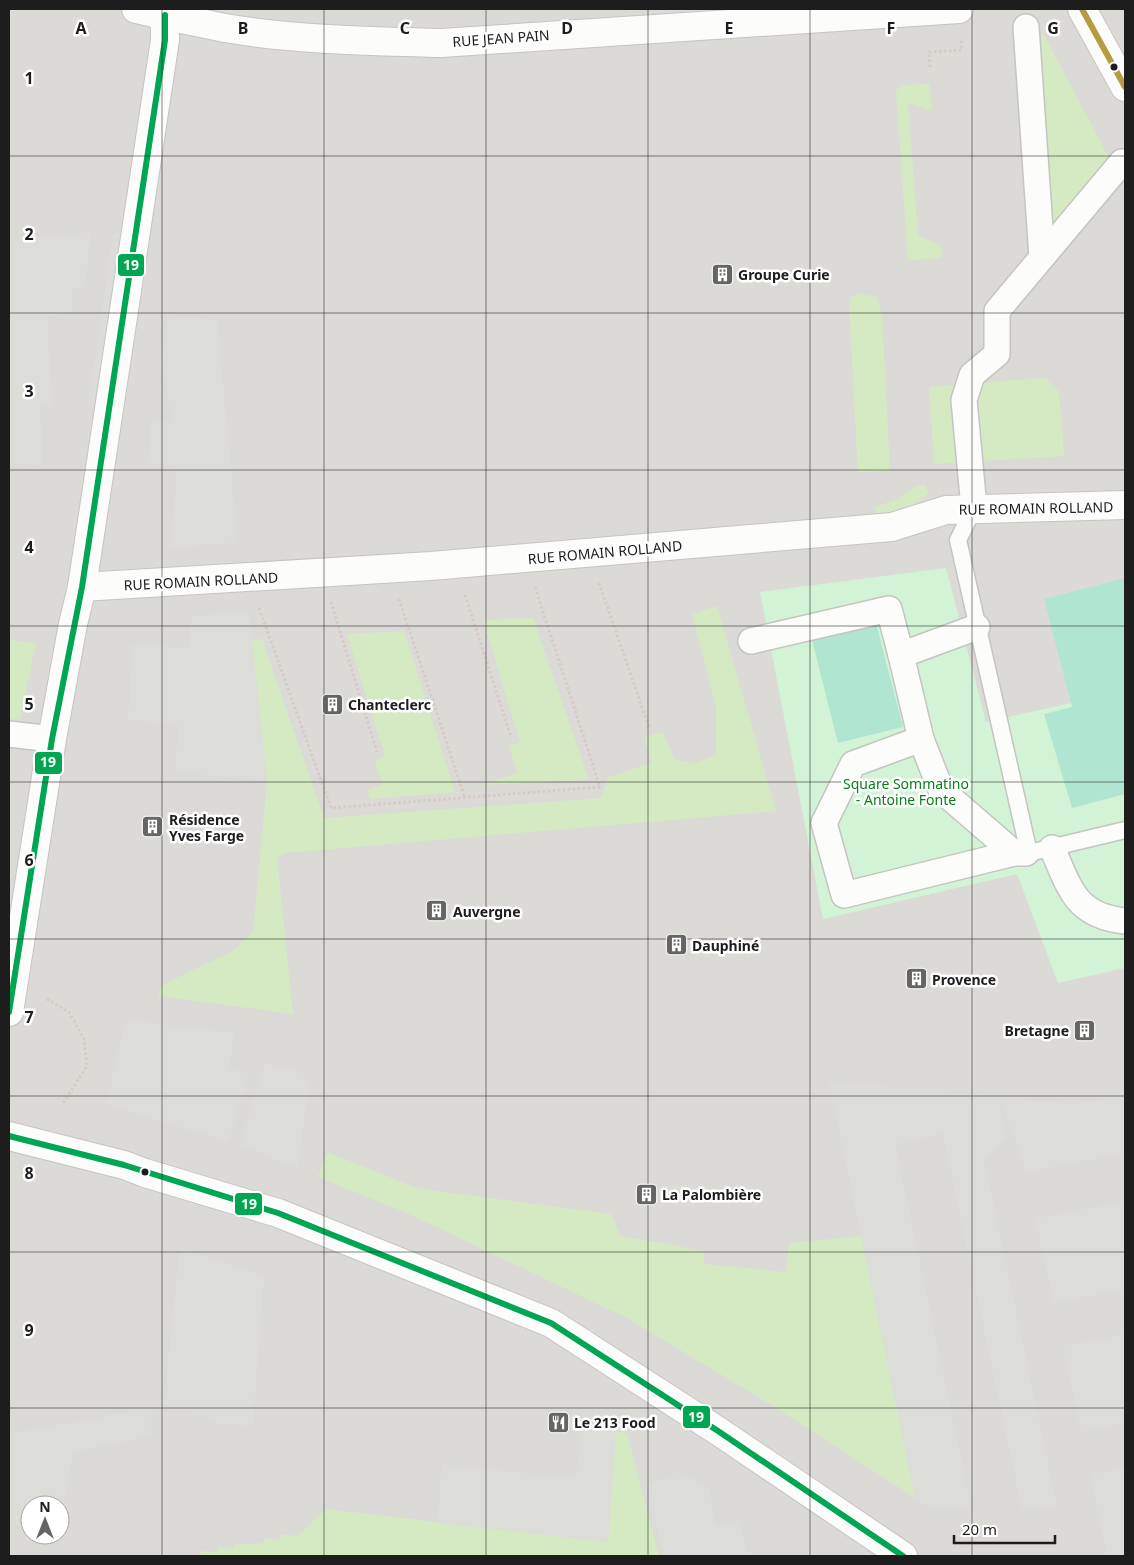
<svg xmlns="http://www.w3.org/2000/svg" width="1134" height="1565" viewBox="0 0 1134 1565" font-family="'Noto Sans',sans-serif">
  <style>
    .residential { fill: #dbdad7; fill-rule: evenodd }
    .grass { fill: #d5eac3 }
    .park { fill: #d3f3d6 }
    .pitch { fill: #b0e5d2 }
    .parking { fill: #dcdcd9 }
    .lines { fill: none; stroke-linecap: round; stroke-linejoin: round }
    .service-casing { stroke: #c4c4c2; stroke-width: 19 }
    .pedestrian-casing { stroke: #c4c4c2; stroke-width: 28 }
    .minor-casing { stroke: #c4c4c2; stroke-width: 30 }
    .tertiary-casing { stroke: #c4c4c2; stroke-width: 30 }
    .path { stroke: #d7c9c5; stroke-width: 3; stroke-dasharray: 2.5 2.5; stroke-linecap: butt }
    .service { stroke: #fcfcfb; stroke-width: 16 }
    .pedestrian { stroke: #fcfcfb; stroke-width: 25 }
    .minor { stroke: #fcfcfb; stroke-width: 28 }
    .tertiary { stroke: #fcfcfb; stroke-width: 28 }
    .bus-1-casing { stroke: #fff; stroke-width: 10 }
    .bus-2-casing { stroke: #fff; stroke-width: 10 }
    .bus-1 { stroke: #00a651; stroke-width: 6 }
    .bus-2 { stroke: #b49c3f; stroke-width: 6 }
    .grid { fill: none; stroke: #1d1d1d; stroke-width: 1; stroke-opacity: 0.55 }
    .bus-dot { fill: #1d1d1d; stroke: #fff; stroke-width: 2 }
    .labels { text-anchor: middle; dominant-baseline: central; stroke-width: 5; stroke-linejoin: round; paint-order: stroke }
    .street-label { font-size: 14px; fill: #1d1d1d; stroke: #fff }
    .poi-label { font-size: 14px; font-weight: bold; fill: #1d1d1d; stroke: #fff; text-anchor: start }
    .park-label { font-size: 14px; fill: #097e1b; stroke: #fff }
    .grid-label { font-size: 16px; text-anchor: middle; font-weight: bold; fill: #1d1d1d; stroke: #fff; stroke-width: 5; stroke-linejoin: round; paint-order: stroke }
    .line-badge { stroke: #fff; stroke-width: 2 }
    .badge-label { font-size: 14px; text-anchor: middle; font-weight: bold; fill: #fff }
  </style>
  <rect width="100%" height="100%" fill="#ecebe6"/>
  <path class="residential" d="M9,9H1125V1556H9ZM30,1505H60V1535H30Z"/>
  <g class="grass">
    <polygon points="1044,35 1108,156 1050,233 1038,36"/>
    <polygon points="929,84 932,111 908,103 918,235 941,246 941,258 908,260 896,90 903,85"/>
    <polygon points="858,293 877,297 882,316 890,471 858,472 849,308 851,297"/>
    <polygon points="1045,378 1059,392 1064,456 934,464 929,387"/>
    <polygon points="925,485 929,493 911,507 877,517 875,507 897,499 916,486"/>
    <polygon points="717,606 776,811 285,853 277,857 293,1014 158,996 162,985 231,952 253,932 267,781 251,640 262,639 324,818 601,798 608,777 652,763 644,737 663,732 674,759 694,764 716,755 716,707 692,614"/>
    <polygon points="533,618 589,780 482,785 517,773 509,746 520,742 483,620"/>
    <polygon points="404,631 455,792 370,799 367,790 383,784 375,761 385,756 347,634"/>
    <polygon points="9,640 36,643 20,719 9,719"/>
    <polygon points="327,1152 420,1189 611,1214 620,1236 704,1251 704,1264 786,1272 789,1243 862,1236 915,1498 775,1407 625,1317 407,1213 318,1177"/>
    <polygon points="616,1431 627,1434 659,1556 201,1556 201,1551 217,1552 218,1548 233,1549 235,1545 264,1543 265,1538 280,1540 281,1534 297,1536 326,1509 607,1542"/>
  </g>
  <polygon class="park" points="946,568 986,722 1125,691 1125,968 1058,983 1017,874 823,919 760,592"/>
  <g class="pitch">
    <polygon points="1125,578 1125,794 1072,808 1044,714 1072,707 1044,599"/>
    <polygon points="876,623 903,727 838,743 812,640"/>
  </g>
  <g class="parking">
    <polygon points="91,232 85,287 71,288 73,314 47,316 52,405 41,405 42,466 9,462 9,241"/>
    <polygon points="113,233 123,234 98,406 88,405"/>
    <polygon points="167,316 217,320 238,542 171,548 177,466 149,463 151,419 172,420 161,363"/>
    <polygon points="249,610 267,781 175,772 179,725 128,720 132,644 189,648 191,616"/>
    <polygon points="126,1020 235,1033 229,1068 249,1075 228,1142 106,1104"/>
    <polygon points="265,1063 297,1070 309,1082 298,1169 240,1145"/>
    <polygon points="829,1081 1076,1105 1125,1095 1125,1153 1027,1172 1000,1100 1005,1138 984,1158 1057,1506 1022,1510 943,1134 895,1144 972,1509 931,1509 915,1498"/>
    <polygon points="1125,1201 1125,1289 1054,1303 1035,1219"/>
    <polygon points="180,1247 264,1275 253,1426 219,1424 191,1411 163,1408"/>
    <polygon points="1125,1334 1125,1423 1081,1432 1063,1346"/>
    <polygon points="151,1408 151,1436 73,1452 63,1514 60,1514 60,1505 30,1505 30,1518 9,1521 9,1434"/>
    <polygon points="583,1416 616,1431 608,1542 437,1523 442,1465 576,1478"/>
    <polygon points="1125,1468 1125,1556 1107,1556 1090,1475"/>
    <polygon points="677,1470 709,1487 714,1519 720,1525 740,1521 748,1556 663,1556 646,1483 670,1478"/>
  </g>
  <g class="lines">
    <defs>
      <polyline id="service" points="974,508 958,540 1029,853 1125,830"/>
      <g id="pedestrian">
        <polyline points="1026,27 1042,257"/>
        <polyline points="974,508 964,400 972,375 997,354 997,311 1122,162"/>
        <polyline points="977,627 901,655 921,739 853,764 824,823 844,895 1014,853"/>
        <polyline points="751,641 889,609 901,655"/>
        <polyline points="9,734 52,739"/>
        <polyline points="921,739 941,790 1014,853 1026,853"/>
        <path d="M1052,848C1070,888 1075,916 1125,921"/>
      </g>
      <g id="minor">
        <path d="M136,9C165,16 195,22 225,28C296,40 369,41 441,43L959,9"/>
        <polyline points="82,587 431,566 892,527 946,510 1125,505"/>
        <polyline points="9,1012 52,739 73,624 82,587 165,40 165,9"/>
        <polyline points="9,1136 124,1165 145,1173 278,1213 551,1323 718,1431 903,1556"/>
      </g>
      <polyline id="tertiary" points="1082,9 1125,87"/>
    </defs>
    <use href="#service" class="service-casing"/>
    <use href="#pedestrian" class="pedestrian-casing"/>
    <use href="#minor" class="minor-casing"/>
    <use href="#tertiary" class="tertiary-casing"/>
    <g class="path">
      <polyline points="930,67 929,52 962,50 961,39"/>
      <polyline points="599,583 649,727"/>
      <polyline points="465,595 511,737"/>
      <polyline points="399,599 465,798"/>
      <polyline points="331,602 377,752"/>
      <polyline points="259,608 331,808 600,787 535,587"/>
      <polyline points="47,999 69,1012 84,1039 87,1066 62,1105"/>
    </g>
    <use href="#service" class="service"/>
    <use href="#pedestrian" class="pedestrian"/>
    <use href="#minor" class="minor"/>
    <use href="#tertiary" class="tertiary"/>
    <defs>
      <g id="bus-1">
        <polyline points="9,1012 52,739 82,587 165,40 165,15"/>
        <polyline points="9,1136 124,1165 278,1213 551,1323 718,1431 903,1556"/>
      </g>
      <polyline id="bus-2" points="1082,9 1125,87"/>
    </defs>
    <use href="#bus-1" class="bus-1-casing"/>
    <use href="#bus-2" class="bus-2-casing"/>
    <use href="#bus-1" class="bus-1"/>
    <use href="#bus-2" class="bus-2"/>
  </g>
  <path class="grid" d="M162,9V1556M324,9V1556M486,9V1556M648,9V1556M810,9V1556M972,9V1556M9,156H1125M9,313H1125M9,470H1125M9,626H1125M9,782H1125M9,939H1125M9,1096H1125M9,1252H1125M9,1408H1125"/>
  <defs>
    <symbol id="building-square" viewBox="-11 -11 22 22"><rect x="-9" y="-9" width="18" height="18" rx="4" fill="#656563" stroke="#fff"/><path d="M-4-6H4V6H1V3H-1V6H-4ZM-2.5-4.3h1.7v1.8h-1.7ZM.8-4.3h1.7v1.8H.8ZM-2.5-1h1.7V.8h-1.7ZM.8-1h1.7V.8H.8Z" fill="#fff"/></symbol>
    <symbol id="restaurant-square" viewBox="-11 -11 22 22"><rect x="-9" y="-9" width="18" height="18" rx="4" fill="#656563" stroke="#fff"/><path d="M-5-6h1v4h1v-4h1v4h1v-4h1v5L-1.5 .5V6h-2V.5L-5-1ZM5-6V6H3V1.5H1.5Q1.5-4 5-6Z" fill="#fff"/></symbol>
  </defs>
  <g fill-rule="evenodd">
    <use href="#building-square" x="710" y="262" width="25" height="25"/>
    <use href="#building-square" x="320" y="692" width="25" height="25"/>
    <use href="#building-square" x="140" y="814" width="25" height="25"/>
    <use href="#building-square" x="424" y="898" width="25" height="25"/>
    <use href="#building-square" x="664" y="932" width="25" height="25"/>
    <use href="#building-square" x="904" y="966" width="25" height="25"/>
    <use href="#building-square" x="1072" y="1018" width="25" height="25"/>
    <use href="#building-square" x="634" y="1182" width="25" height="25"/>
    <use href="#restaurant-square" x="546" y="1410" width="25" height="25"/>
  </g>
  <g class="bus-dot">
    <circle cx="1114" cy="67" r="4.5"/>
    <circle cx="145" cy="1172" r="4.5"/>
  </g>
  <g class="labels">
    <g class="street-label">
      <text transform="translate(501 38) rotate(-4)">RUE JEAN PAIN</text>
      <text transform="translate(1036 508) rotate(-1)">RUE ROMAIN ROLLAND</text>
      <text transform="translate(605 552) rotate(-5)">RUE ROMAIN ROLLAND</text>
      <text transform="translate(201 581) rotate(-3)">RUE ROMAIN ROLLAND</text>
    </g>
    <g class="poi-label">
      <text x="738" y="274">Groupe Curie</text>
      <text x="348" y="704">Chanteclerc</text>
      <text x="169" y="819">Résidence<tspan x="169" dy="16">Yves Farge</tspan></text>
      <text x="453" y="911">Auvergne</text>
      <text x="692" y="945">Dauphiné</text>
      <text x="932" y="979">Provence</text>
      <text x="1069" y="1030" text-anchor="end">Bretagne</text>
      <text x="662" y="1194">La Palombière</text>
      <text x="574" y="1422">Le 213 Food</text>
    </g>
    <g class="park-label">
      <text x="906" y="783">Square Sommatino<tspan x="906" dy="16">- Antoine Fonte</tspan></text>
    </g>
  </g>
  <g class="grid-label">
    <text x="81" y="34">A</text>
    <text x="243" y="34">B</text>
    <text x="405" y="34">C</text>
    <text x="567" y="34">D</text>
    <text x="729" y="34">E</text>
    <text x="891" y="34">F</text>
    <text x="1053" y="34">G</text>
    <text x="29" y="84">1</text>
    <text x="29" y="240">2</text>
    <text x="29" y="397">3</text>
    <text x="29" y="553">4</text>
    <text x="29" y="710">5</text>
    <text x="29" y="866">6</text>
    <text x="29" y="1023">7</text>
    <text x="29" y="1179">8</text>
    <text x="29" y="1336">9</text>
  </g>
  <g class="line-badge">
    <rect x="117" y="253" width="28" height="24" rx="5" fill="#00a651"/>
    <rect x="34" y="751" width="29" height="24" rx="5" fill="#00a651"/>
    <rect x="234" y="1192" width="29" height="24" rx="5" fill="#00a651"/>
    <rect x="682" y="1405" width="29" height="24" rx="5" fill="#00a651"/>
  </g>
  <g class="badge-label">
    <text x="131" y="270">19</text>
    <text x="48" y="767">19</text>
    <text x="249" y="1209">19</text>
    <text x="696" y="1422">19</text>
  </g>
  <rect width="1134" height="1565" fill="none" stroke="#1d1d1d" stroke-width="20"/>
  <g transform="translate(45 1520)"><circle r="24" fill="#ffffff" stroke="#a5a5a5"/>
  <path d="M0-4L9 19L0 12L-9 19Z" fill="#656563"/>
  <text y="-8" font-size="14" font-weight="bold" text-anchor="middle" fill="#1d1d1d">N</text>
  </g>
  <path d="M954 1535v8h101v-8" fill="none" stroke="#1d1d1d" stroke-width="2.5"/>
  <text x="962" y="1535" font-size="15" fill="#1d1d1d" stroke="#ffffff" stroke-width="4" paint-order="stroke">20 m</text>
</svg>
